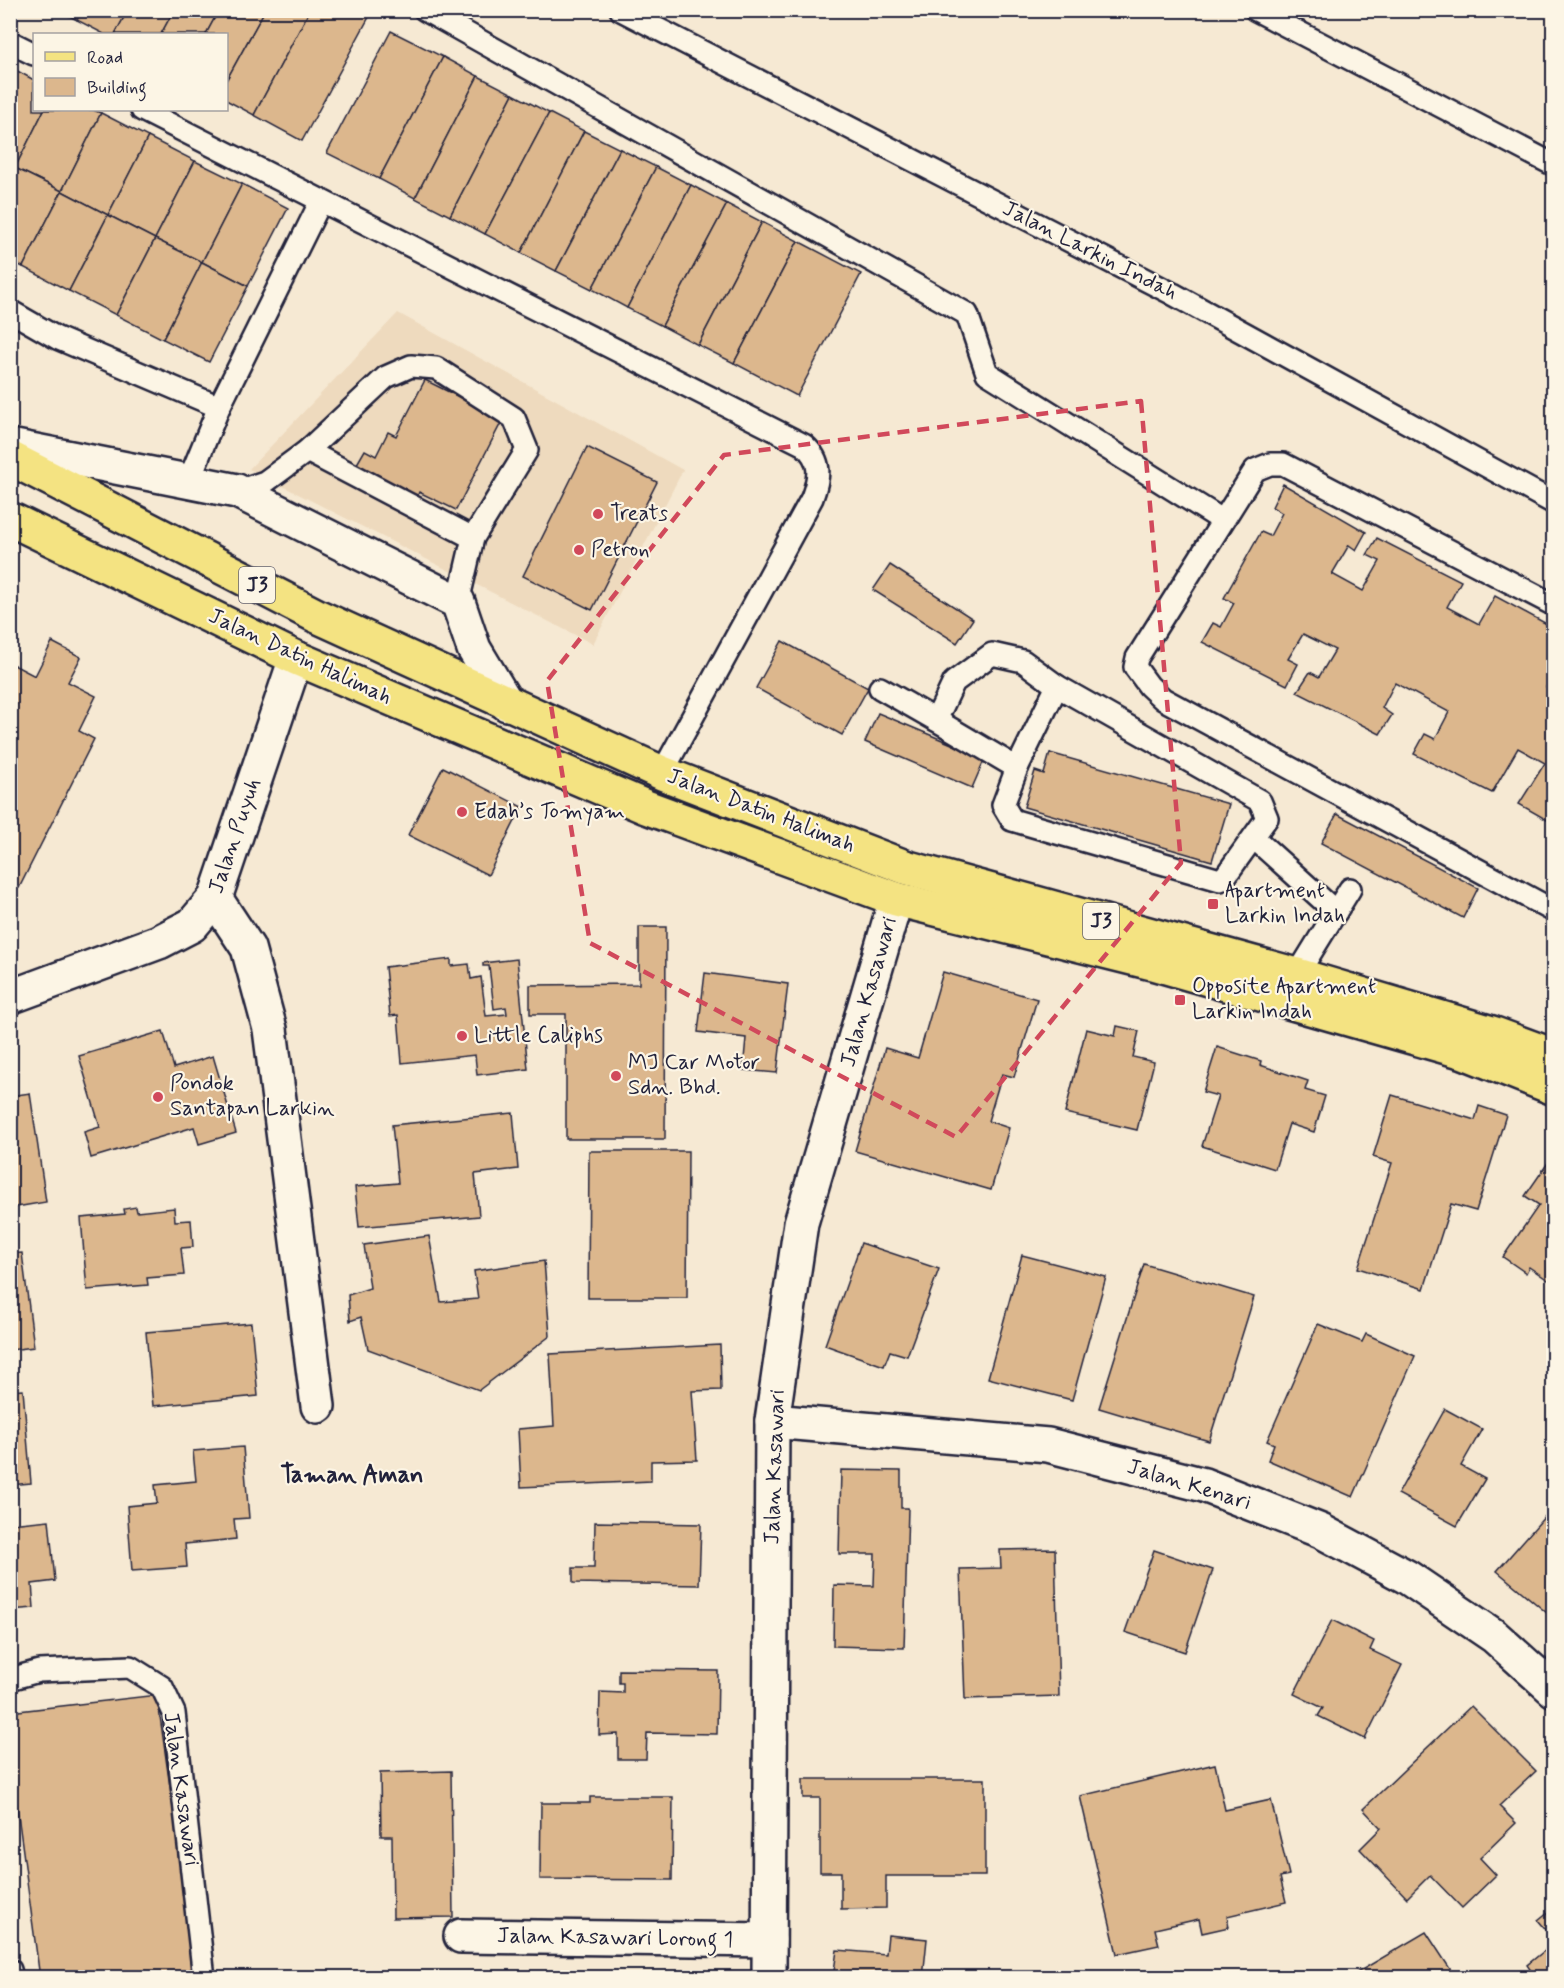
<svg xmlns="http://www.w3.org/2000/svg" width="1564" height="1988" viewBox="0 0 1564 1988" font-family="Mynerve,sans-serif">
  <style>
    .built { fill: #eedabe }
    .building { fill: #dcb78d; stroke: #22223b; stroke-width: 1.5 }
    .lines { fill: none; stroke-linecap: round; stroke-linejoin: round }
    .service-casing { stroke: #22223b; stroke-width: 26 }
    .minor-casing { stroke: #22223b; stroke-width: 38 }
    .primary-casing { stroke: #22223b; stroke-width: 38 }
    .service { stroke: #fcf5e5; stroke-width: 21 }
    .minor { stroke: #fcf5e5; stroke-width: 33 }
    .primary { stroke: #f4e382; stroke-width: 33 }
    .marked { fill: none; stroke: #d1495b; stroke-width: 4.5; stroke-dasharray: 12 8; stroke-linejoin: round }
    .poi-dot { fill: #d1495b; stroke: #fcf5e5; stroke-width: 2 }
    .labels { text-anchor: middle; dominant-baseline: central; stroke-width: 4.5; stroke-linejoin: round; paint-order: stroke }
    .shield { fill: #fcf5e5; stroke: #63616e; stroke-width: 1.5 }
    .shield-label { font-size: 21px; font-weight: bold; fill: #22223b }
    .street-label { font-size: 22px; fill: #22223b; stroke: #fcf5e5 }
    .poi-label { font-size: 22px; fill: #22223b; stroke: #fcf5e5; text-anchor: start }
    .neighbourhood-label { font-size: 24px; font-weight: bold; fill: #22223b; stroke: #fcf5e5 }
  </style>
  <rect width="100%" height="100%" fill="#f6e9d3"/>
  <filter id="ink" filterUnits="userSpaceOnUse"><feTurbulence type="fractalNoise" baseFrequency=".0167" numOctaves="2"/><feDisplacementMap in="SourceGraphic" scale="12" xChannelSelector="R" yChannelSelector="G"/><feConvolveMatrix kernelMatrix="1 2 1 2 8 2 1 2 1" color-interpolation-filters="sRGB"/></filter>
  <g filter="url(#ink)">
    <polygon class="built" points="398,313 683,470 593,644 249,469"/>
    <g class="building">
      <polygon points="58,10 82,10 77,20"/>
      <polygon points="82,10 128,10 115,34 104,34 77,20"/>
      <polygon points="128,10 174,10 161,34 115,34"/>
      <polygon points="174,10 219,10 206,34 161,34"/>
      <polygon points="219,10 265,10 226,81 226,34 206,34"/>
      <polygon points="265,10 310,10 254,115 226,100 226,81"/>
      <polygon points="310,10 357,10 369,17 302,141 254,115"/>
      <polygon points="391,31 443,57 379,179 327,153"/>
      <polygon points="443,57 478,76 415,198 379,179"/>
      <polygon points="10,67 34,80 34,110 44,110 15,168 10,165"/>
      <polygon points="478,76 513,94 450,216 415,198"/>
      <polygon points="513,94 549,113 485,234 450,216"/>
      <polygon points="44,110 93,110 101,113 62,191 15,168"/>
      <polygon points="101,113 148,137 108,215 62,191"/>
      <polygon points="549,113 584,131 521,253 485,234"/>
      <polygon points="584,131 620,149 556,271 521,253"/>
      <polygon points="148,137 195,161 155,239 108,215"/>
      <polygon points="620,149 656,167 592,289 556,271"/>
      <polygon points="195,161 242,184 202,262 155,239"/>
      <polygon points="656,167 691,185 627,308 592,289"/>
      <polygon points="15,168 62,191 23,267 10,261 10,176"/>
      <polygon points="242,184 288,208 248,286 202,262"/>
      <polygon points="691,185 727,204 662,326 627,308"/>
      <polygon points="62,191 108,215 69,291 23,267"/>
      <polygon points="727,204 762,222 698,345 662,326"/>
      <polygon points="108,215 155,239 116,315 69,291"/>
      <polygon points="762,222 798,241 734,363 698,345"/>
      <polygon points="155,239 202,262 163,339 116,315"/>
      <polygon points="798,241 861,274 797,396 734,363"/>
      <polygon points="202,262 248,286 209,362 163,339"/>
      <polygon points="425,380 503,419 456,510 419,492 416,500 354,469 365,450 376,456 388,432 396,436"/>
      <polygon points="587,447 657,482 592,610 523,576"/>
      <polygon points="1283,484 1366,532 1356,550 1349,545 1332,574 1363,591 1380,561 1367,555 1377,538 1461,581 1447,607 1479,624 1495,596 1554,628 1554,673 1546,687 1554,691 1554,824 1519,804 1545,763 1518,748 1492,793 1414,754 1425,734 1435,739 1449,712 1395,683 1382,708 1392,715 1380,734 1297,692 1310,672 1319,677 1335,650 1303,634 1288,659 1298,664 1287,685 1202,642 1213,623 1221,627 1234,603 1224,598 1261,532 1270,536 1282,513 1272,507"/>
      <polygon points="890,565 973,619 957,643 873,590"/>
      <polygon points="782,641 868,688 842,735 756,688"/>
      <polygon points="52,642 81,657 68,682 96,696 79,731 94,739 19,888 10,884 10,663 35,676"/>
      <polygon points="878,713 985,758 972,788 865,742"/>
      <polygon points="1050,753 1229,804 1212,861 1024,807 1035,771 1044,774"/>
      <polygon points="443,767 522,807 488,875 408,835"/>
      <polygon points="1337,814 1478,888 1463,918 1321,843"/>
      <polygon points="639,927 666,927 665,1139 566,1139 566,1014 530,1014 530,985 639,984"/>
      <polygon points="451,959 451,966 469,964 471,979 481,977 486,1016 507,1014 506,1007 494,1009 489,966 483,966 483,963 517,959 528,1069 477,1075 475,1055 402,1063 398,1015 390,1016 385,967"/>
      <polygon points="943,972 1037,999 1014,1077 1002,1074 988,1121 1009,1128 991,1190 855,1151 885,1048 918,1058"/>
      <polygon points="705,973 788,984 777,1073 743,1070 746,1038 698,1032"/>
      <polygon points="1117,1026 1139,1031 1133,1057 1154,1062 1137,1130 1065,1113 1086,1029 1115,1036"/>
      <polygon points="163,1031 174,1068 213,1056 236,1133 199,1144 194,1127 91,1158 84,1132 100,1127 79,1056"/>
      <polygon points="1217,1047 1261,1061 1260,1065 1308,1081 1305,1090 1325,1096 1314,1132 1289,1124 1275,1169 1202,1146 1218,1096 1203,1092"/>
      <polygon points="30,1093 46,1202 10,1208 10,1096"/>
      <polygon points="1392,1095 1475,1120 1479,1106 1506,1115 1476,1211 1451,1204 1424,1289 1358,1268 1392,1163 1373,1157"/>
      <polygon points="513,1113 518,1169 475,1174 479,1216 359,1227 355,1187 398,1183 392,1125"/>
      <polygon points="589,1151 688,1151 687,1298 588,1298"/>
      <polygon points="1554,1154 1554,1284 1529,1267 1526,1273 1503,1257 1539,1205 1525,1196"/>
      <polygon points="136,1207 137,1212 174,1208 175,1221 191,1220 193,1247 181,1248 184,1275 147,1278 148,1285 87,1290 81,1218 125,1214 124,1209"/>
      <polygon points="429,1236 441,1302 478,1299 474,1271 544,1261 550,1336 479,1390 368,1349 361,1317 350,1321 348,1295 370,1288 364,1245"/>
      <polygon points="861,1243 939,1269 907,1356 890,1351 884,1366 825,1345"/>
      <polygon points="22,1253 34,1347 10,1350 10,1254"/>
      <polygon points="1022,1255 1106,1277 1072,1400 988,1378"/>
      <polygon points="1144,1264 1254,1297 1209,1441 1099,1408"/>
      <polygon points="251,1323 258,1396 153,1406 146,1332"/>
      <polygon points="1318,1324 1362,1342 1366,1334 1415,1356 1353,1497 1268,1460 1274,1444 1267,1441"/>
      <polygon points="720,1345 721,1390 692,1391 697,1460 651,1461 651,1481 521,1487 518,1429 554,1426 550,1354"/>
      <polygon points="23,1390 31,1483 10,1485 10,1391"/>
      <polygon points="1445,1409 1482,1429 1461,1466 1485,1479 1457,1526 1398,1494"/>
      <polygon points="243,1447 249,1518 234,1519 236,1539 185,1544 187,1567 132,1571 127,1506 157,1503 155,1485 196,1481 193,1451"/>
      <polygon points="841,1470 901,1471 901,1508 908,1508 904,1648 833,1646 834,1585 874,1586 875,1554 839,1554"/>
      <polygon points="1554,1506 1554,1619 1497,1571"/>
      <polygon points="49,1520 55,1581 32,1584 34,1608 10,1610 10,1524"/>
      <polygon points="595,1522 701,1524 699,1585 573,1583 573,1568 594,1568"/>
      <polygon points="1055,1549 1059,1696 965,1699 960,1569 1001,1568 1000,1550"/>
      <polygon points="1154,1550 1213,1570 1185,1652 1125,1632"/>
      <polygon points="1332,1620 1374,1641 1370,1650 1402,1665 1365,1739 1318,1716 1323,1708 1294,1694"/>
      <polygon points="619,1670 718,1671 717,1734 647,1733 646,1759 618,1759 618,1734 599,1735 600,1692 623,1693 623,1683 619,1683"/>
      <polygon points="157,1695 197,1978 40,1978 10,1755 10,1712"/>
      <polygon points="1471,1706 1536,1771 1499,1806 1516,1823 1480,1858 1496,1875 1462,1908 1430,1875 1407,1898 1360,1849 1381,1828 1363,1809"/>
      <polygon points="1215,1764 1225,1810 1271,1800 1289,1875 1280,1877 1286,1902 1227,1916 1229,1927 1202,1933 1199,1919 1155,1929 1159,1945 1117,1954 1080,1796"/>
      <polygon points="451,1771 453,1917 393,1918 392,1836 381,1836 380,1773"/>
      <polygon points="803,1779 985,1779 985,1876 886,1876 886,1908 841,1909 841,1872 820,1872 820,1798 803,1798"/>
      <polygon points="590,1797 673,1797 672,1880 540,1879 541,1803 590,1803"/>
      <polygon points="1554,1907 1554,1939 1538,1920"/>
      <polygon points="1426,1932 1456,1978 1348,1978"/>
      <polygon points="888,1935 927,1939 923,1978 833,1978 837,1950 886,1954"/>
      <polygon points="1554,1943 1554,1978 1536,1978 1527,1965"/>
    </g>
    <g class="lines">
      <defs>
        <g id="service">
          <polyline points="425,10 967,314 987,373 1222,520"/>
          <polyline points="621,10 1173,294 1554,503"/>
          <polyline points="1256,10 1554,165"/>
          <polyline points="10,42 34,54"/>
          <path d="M142,110L804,445C822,461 820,476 812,498L662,773"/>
          <polyline points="10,311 57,338 219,407"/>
          <polyline points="307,451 473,538"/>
          <polyline points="189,480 219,407 321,201"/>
          <polyline points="237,491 265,482 307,451 386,377 411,366 436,368 514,418 527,450 473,538 458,602"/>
          <polyline points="1554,605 1283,464 1270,464 1255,470 1137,658 1135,667 1149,686 1163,699 1554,911"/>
          <polygon points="1057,686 1260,801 1267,818 1224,878 1220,880 1012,820 1003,805 1017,768"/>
          <polyline points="880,688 936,720 954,682 992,654 1023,661 1057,686"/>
          <polyline points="936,720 1017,768"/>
          <polyline points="1254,838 1336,912"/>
          <polyline points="1297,975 1350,889"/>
          <polyline points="10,1679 39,1671 130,1667 162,1687 174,1713 204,1978"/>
          <polyline points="10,1970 12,1978"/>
        </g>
        <g id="minor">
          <polyline points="10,446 237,491 458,602 474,649 507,704"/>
          <polyline points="215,898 248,948 270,1029 318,1406"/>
          <polyline points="10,997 159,942 192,925 215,898 296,658"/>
          <polyline points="772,1421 1048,1445 1204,1485 1321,1531 1407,1577 1494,1636 1554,1690"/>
          <polyline points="461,1936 769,1940"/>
          <polyline points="769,1978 772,1421 801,1223 896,899"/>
        </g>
        <g id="primary">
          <polyline points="10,458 317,616 662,773 905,867 1297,975 1492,1033 1554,1056"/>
          <polyline points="10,519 296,658 646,807 896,899 1152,963 1464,1052 1554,1088"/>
        </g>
      </defs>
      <use href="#service" class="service-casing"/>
      <use href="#minor" class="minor-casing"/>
      <use href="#primary" class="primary-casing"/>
      <use href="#service" class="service"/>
      <use href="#minor" class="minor"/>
      <use href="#primary" class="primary"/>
    </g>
  </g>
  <path class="marked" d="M1141,401L1181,863L956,1137L590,943L547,681L724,455Z"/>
  <g class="poi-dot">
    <circle cx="598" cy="514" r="6"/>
    <circle cx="579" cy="550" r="6"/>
    <circle cx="462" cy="812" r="6"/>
    <rect x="1207" y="898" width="12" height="12" rx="3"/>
    <rect x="1174" y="994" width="12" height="12" rx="3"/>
    <circle cx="462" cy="1036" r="6"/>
    <circle cx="616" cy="1076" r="6"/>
    <circle cx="158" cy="1097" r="6"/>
  </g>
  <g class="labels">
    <g class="shield">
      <rect x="239" y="567" width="36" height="36" rx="4.5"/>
      <rect x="1083" y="903" width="36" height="36" rx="4.5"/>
    </g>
    <g class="shield-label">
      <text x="257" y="585">J3</text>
      <text x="1101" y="921">J3</text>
    </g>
    <g class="street-label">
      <text transform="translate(1090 251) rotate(27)">Jalan Larkin Indah</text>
      <text transform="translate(300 657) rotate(25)">Jalan Datin Halimah</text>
      <text transform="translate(761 811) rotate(21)">Jalan Datin Halimah</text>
      <text transform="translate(235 836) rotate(-71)">Jalan Puyuh</text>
      <text transform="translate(869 992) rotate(-74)">Jalan Kasawari</text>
      <text transform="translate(775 1467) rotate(-88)">Jalan Kasawari</text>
      <text transform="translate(1189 1485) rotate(17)">Jalan Kenari</text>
      <text transform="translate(181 1789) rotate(82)">Jalan Kasawari</text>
      <text transform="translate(615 1938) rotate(1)">Jalan Kasawari Lorong 1</text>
    </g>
    <g class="poi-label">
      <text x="610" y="514">Treats</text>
      <text x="591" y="550">Petron</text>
      <text x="474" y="812">Edah’s Tomyam</text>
      <text x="1225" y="891">Apartment<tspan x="1225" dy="25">Larkin Indah</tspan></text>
      <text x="1192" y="987">Opposite Apartment<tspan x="1192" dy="25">Larkin Indah</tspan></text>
      <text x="474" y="1036">Little Caliphs</text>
      <text x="628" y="1063">MJ Car Motor<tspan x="628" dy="25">Sdn. Bhd.</tspan></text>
      <text x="170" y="1084">Pondok<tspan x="170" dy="25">Santapan Larkin</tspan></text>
    </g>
    <g class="neighbourhood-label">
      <text x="352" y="1475">Taman Aman</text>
    </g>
  </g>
  <rect width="1564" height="1988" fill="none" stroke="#fcf5e5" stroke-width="36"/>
  <rect x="18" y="18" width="1528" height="1952" fill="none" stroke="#22223b" stroke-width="2" filter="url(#ink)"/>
  <rect x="33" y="33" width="195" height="78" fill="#fcf5e5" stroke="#a5a1a1" stroke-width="1.5"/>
  <rect x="45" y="52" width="30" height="9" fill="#f4e382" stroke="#a5a1a1" stroke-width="1.5"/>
  <text x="87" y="63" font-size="18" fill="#22223b">Road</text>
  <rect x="45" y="78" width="30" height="18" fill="#dcb78d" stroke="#a5a1a1" stroke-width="1.5"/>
  <text x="87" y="93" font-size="18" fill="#22223b">Building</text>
</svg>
